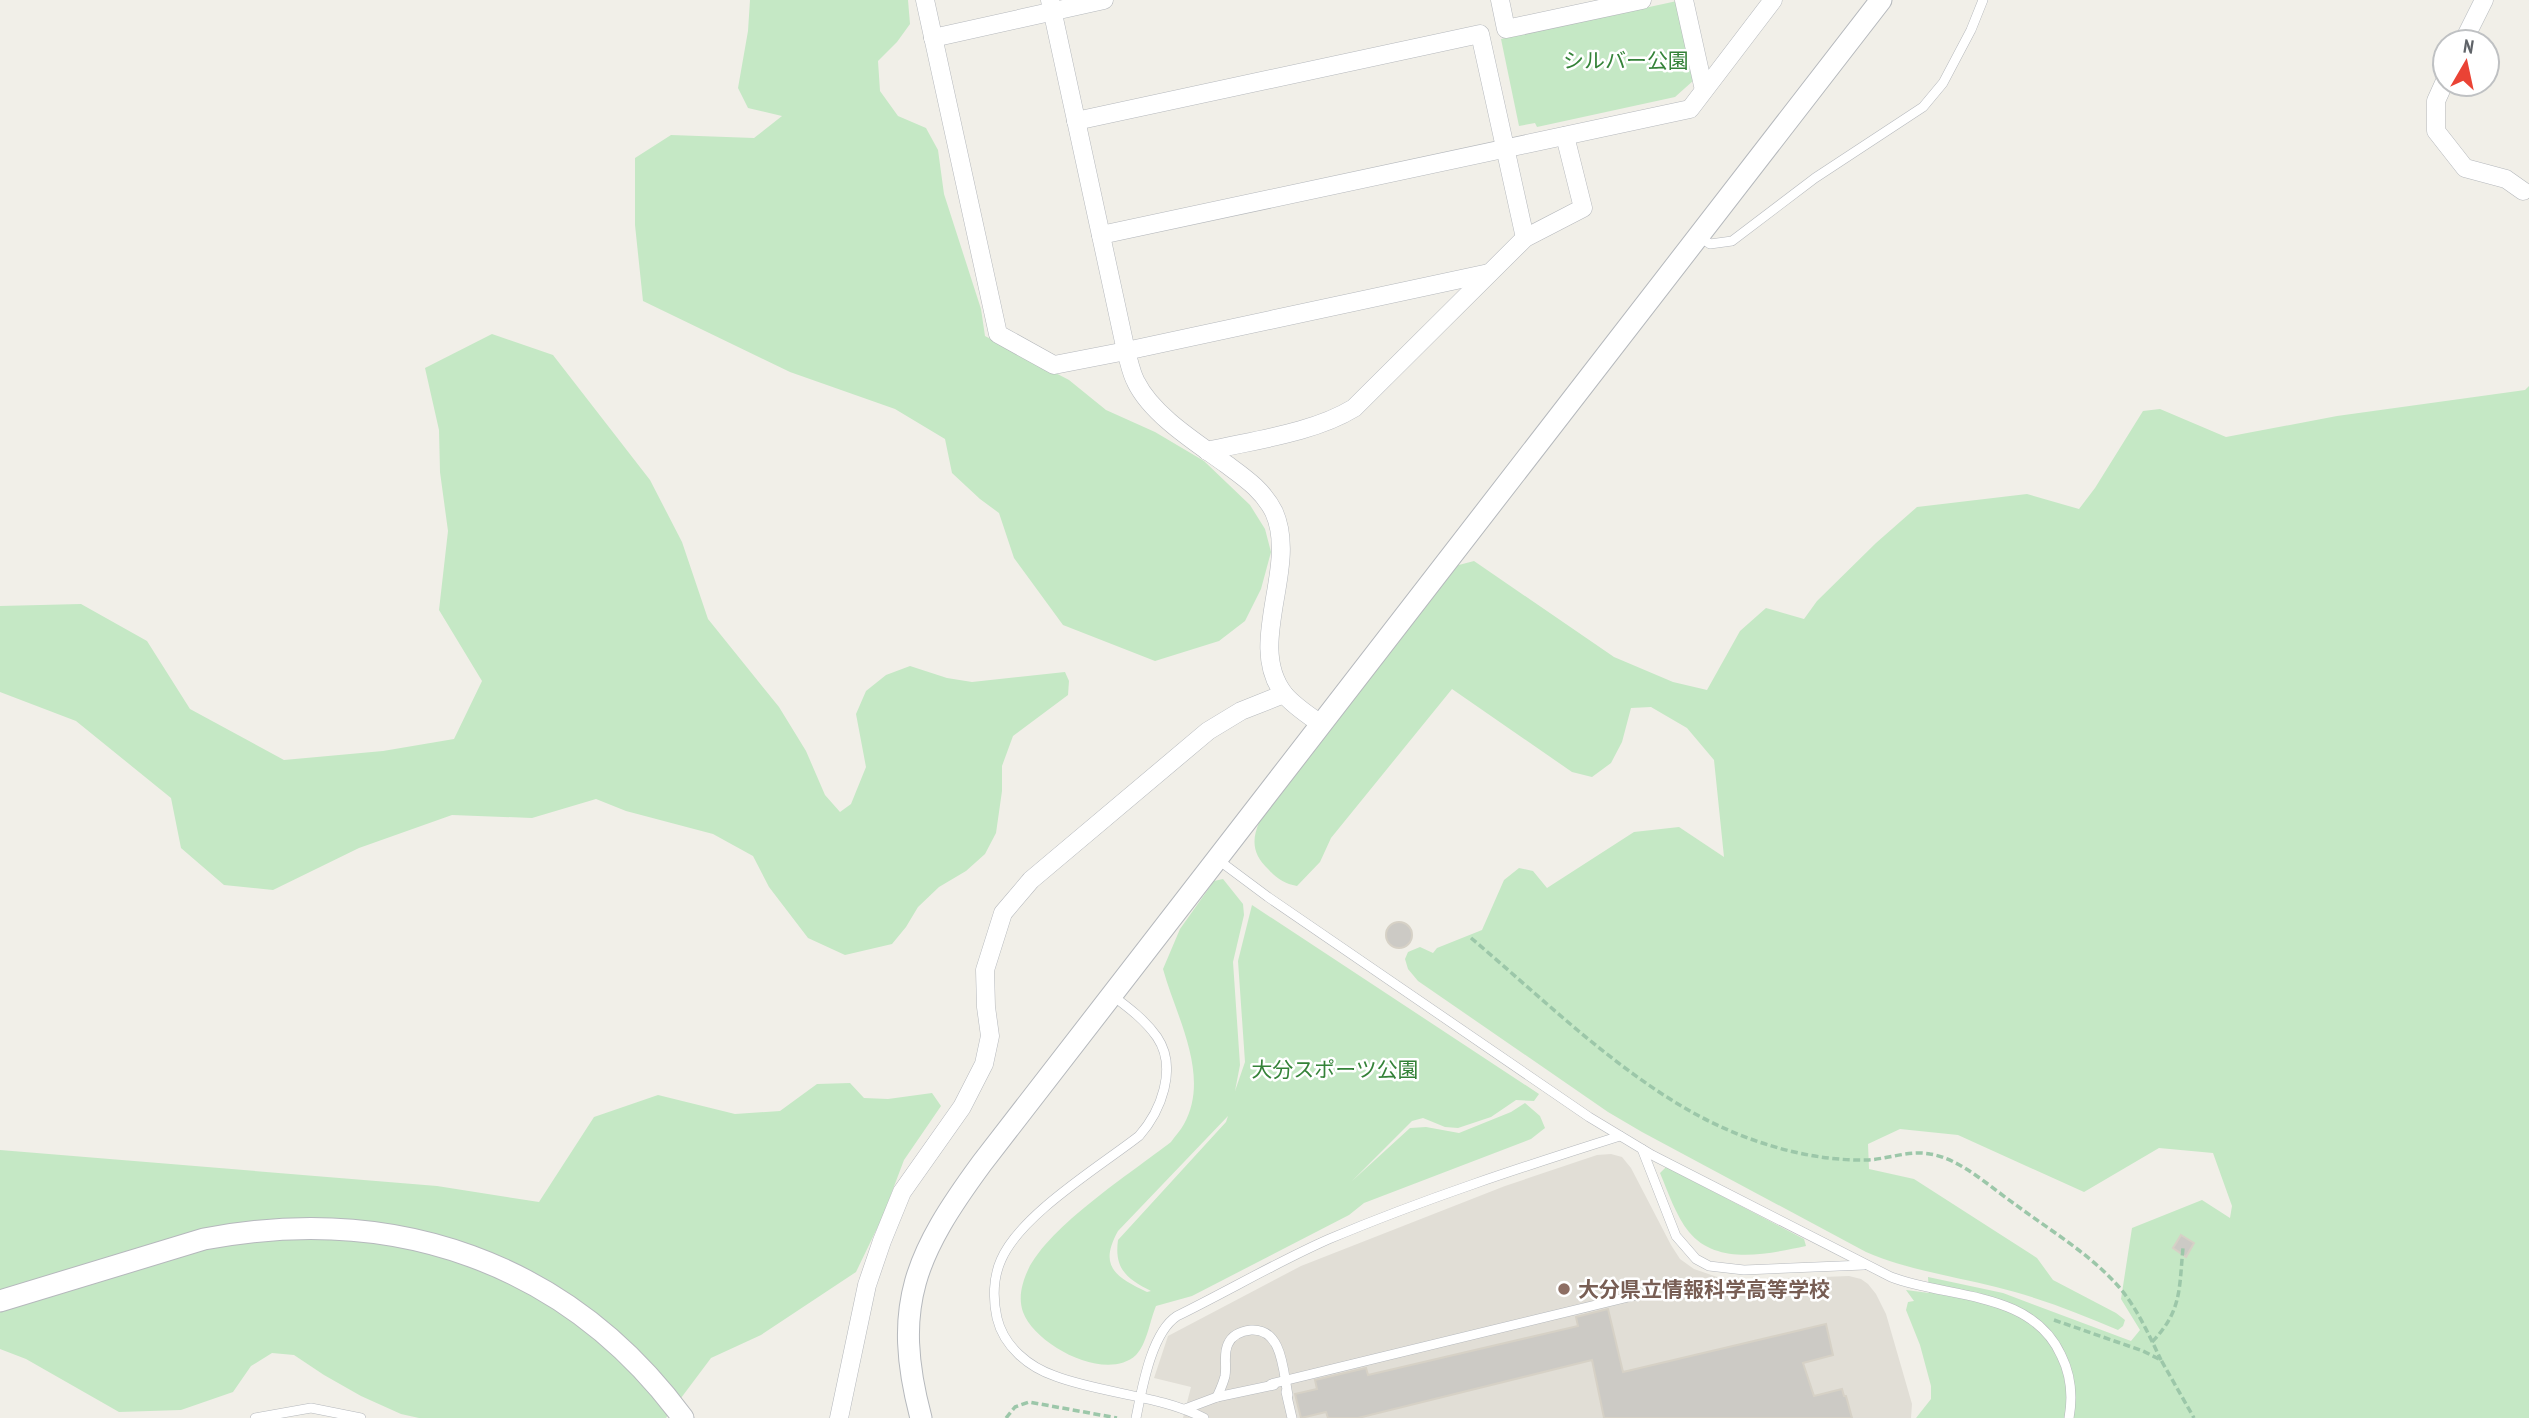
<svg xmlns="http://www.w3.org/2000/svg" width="2529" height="1418" viewBox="0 0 2529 1418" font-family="'PT Sans Narrow','Noto Sans JP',sans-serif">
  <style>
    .education { fill: #e1ded6 }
    .green { fill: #c5e8c5; fill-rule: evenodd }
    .building { fill: #cccac5; stroke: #d6d1c6; stroke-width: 2 }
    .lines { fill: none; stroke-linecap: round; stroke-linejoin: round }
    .service-casing { stroke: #b5b8bc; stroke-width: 10 }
    .minor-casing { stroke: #b5b8bc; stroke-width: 19 }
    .tertiary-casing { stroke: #b5b8bc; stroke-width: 23 }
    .path { stroke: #9cc7a9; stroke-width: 3.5; stroke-dasharray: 7 3.5; stroke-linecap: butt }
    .service { stroke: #fff; stroke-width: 9 }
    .minor { stroke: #fff; stroke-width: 18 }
    .tertiary { stroke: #fff; stroke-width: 21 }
    .education-dot { fill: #8d6e63; stroke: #fff; stroke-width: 2.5 }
    .labels { text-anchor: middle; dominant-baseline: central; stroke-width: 5; stroke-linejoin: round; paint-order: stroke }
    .park-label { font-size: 21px; fill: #348238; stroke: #fff }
    .education-label { font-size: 21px; font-weight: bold; fill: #785e54; stroke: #fff; text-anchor: start }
  </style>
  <rect width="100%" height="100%" fill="#f1efe8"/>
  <polygon class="education" points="1611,1154 1622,1157 1631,1168 1671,1245 1680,1259 1694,1269 1723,1279 1749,1280 1849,1276 1861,1279 1868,1284 1876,1294 1886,1314 1912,1404 1911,1418 1183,1418 1191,1387 1154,1378 1168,1336 1301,1266 1505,1186 1597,1155"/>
  <g class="green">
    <polygon points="750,0 908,0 910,24 897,42 878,61 880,91 898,116 926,128 938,150 944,194 981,309 985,336 1069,380 1106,410 1155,432 1204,461 1250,505 1265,529 1271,552 1261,589 1245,621 1219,641 1155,661 1063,625 1014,558 999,513 980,499 952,473 945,439 895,409 790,372 643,301 635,225 635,158 671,135 754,138 782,116 748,108 738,88 748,31"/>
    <polygon points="1677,1 1694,80 1675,97 1537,127 1535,123 1519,126 1501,39"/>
    <polygon points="492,334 553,355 650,480 682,542 708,619 779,707 806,751 825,795 840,812 851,804 866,767 856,714 866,691 886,675 910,666 947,678 972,682 1065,672 1069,681 1068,695 1013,736 1002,766 1002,791 996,833 985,854 966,871 939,887 918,907 906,927 892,944 845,955 808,938 769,887 753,856 713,834 626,811 596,799 532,818 452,815 359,848 273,890 224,885 181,848 171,798 76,721 0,692 0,606 81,604 147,641 190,709 284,760 383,751 454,739 482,681 439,610 448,531 440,472 439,430 425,368"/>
    <path d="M2529,386V1418H1916L1931,1399V1386L1920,1345L1906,1310L1908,1302L1914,1301L1906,1290L1929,1293L1928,1277L2003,1293L2131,1341L2140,1330L2121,1299L2132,1228L2202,1200L2230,1218L2232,1206L2213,1153L2159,1148L2084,1192L1958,1135L1900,1129L1868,1144L1869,1169L1914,1179L2037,1258L2053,1280L2116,1313L2125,1320L2123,1326L2118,1330C2079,1313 2037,1297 1996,1287C1952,1276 1908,1270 1866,1252L1642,1132L1608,1112L1418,981L1408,969L1405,959L1408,952L1420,947L1433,953L1437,948L1482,930L1504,880L1519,868L1533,871L1547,888L1634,832L1679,827L1724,857L1714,760L1687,728L1651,707L1631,708L1622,742L1611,763L1592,777L1572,772L1452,689L1331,838L1320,862L1297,886C1285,884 1277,879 1269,870C1244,847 1256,827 1270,801L1455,566L1474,561L1614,657L1673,682L1707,690L1740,631L1766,608L1804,619L1817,601L1876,543L1917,507L2027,494L2079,509L2095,488L2143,411L2160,409L2226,437L2337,416L2525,390Z"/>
    <path d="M1223,879L1243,904L1244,915L1233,962L1240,1065L1235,1091L1245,1062L1238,961L1252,905L1539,1094L1534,1101L1516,1100L1491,1117L1458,1128L1445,1127L1423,1118L1412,1121L1352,1181L1410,1128L1426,1127L1459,1133L1511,1112L1525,1103L1540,1116L1545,1128L1531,1139L1364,1203L1349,1215L1192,1296L1156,1306C1150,1320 1147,1344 1136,1355C1106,1383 1035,1345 1023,1312C1018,1298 1022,1283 1028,1270C1049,1226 1131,1173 1171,1142C1175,1136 1181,1130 1184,1124C1211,1075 1176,1017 1163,969L1180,929L1214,881ZM1228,1116L1226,1122L1118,1240C1114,1269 1127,1279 1151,1291L1147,1292C1116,1277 1098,1267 1118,1231Z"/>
    <polygon points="850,1083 864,1098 888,1099 932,1093 941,1106 904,1160 882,1218 856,1272 761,1335 711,1358 666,1418 419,1418 401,1414 361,1396 324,1375 294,1355 272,1353 251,1366 233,1392 181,1410 119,1412 26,1359 0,1349 0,1150 437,1186 539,1202 594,1117 658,1095 735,1114 780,1111 817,1084"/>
    <path d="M1666,1167L1804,1239L1806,1246C1768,1254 1717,1266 1689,1232C1676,1216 1668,1192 1660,1173Z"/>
  </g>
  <g class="building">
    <circle cx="1399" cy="935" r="13"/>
    <polygon points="2181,1235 2194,1243 2186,1257 2173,1248"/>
    <polygon points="1608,1309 1623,1372 1826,1324 1833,1355 1803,1363 1814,1396 1842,1389 1844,1396 1846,1396 1852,1418 1604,1418 1592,1360 1358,1418 1328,1418 1326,1412 1301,1418 1295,1394 1317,1389 1315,1380 1366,1368 1368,1375 1578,1326 1576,1317"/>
  </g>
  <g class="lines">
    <defs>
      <g id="service">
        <polyline points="1700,237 1710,244 1732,241 1815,178 1923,107 1943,83 1971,30 1983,0"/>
        <path d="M1217,859L1268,897L1589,1117L1652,1155L1891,1277C1949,1299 2031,1290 2061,1355C2071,1375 2073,1396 2069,1418"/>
        <path d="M1113,996C1129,1008 1145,1020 1157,1037C1178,1068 1161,1111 1139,1136C1099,1167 1020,1215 1001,1260C993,1278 993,1300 997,1318C1004,1347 1029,1367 1055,1376C1103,1394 1159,1395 1204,1418"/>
        <polyline points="1642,1149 1676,1236 1696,1259 1709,1266 1744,1270 1864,1265"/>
        <polyline points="1271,1384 1641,1294"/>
        <polyline points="1286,1392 1292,1418"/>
        <path d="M1217,1397C1220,1390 1223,1384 1225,1376C1227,1366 1223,1354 1228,1344C1232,1335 1242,1331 1251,1330C1283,1328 1283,1372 1288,1395"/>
        <polyline points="1185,1409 1217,1397 1274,1385"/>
        <polyline points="255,1418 311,1408 361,1418"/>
        <path d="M1136,1418C1142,1389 1151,1333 1177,1316C1228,1291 1277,1262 1329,1239C1424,1199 1522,1167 1620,1136"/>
      </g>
      <g id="minor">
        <polyline points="925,0 998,334 1054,365 1126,351 1489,273"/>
        <path d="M1050,0L1126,351C1129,361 1131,373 1136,382C1152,415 1197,443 1226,464C1245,478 1263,490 1274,512C1299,568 1245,644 1284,694C1294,706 1308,715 1321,724"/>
        <polyline points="1500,0 1506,29 1642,0"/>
        <polyline points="1684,0 1704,90"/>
        <polyline points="933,38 1104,0"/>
        <polyline points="2463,42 2484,0"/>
        <polyline points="2445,81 2436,101 2436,131 2465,168 2506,179 2523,191"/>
        <polyline points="1076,121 1480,34 1525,238"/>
        <polyline points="1101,235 1690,109 1773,0"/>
        <path d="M1207,451C1254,440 1313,433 1354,408L1525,238L1583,208L1565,136"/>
        <polyline points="839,1418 867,1285 882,1241 902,1192 962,1107 984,1064 990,1036 986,1007 985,970 1003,913 1031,880 1208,731 1241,711 1284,694"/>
      </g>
      <g id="tertiary">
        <path d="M0,1301L204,1239C393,1203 567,1261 683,1418"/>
        <path d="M921,1418C891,1305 916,1253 982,1163L1881,0"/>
      </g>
    </defs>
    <use href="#service" class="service-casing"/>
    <use href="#minor" class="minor-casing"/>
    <use href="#tertiary" class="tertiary-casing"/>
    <g class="path">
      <path d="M1471,938C1547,1002 1629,1084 1719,1126C1765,1147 1816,1161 1867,1160C1888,1159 1910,1150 1930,1154C1961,1159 1990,1187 2016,1205C2051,1231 2090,1254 2119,1287C2137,1308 2149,1335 2161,1360"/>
      <polyline points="2054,1320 2143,1351 2161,1360 2194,1418"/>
      <path d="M2152,1342C2182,1311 2179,1289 2183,1248"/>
      <polyline points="1006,1418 1015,1407 1029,1402 1117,1418"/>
    </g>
    <use href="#service" class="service"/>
    <use href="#minor" class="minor"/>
    <use href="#tertiary" class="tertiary"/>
  </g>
  <circle class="education-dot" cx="1564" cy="1289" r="7"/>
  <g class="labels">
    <g class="park-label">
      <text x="1626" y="60">シルバー公園</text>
      <text x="1335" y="1069">大分スポーツ公園</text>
    </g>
    <g class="education-label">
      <text x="1578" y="1289">大分県立情報科学高等学校</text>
    </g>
  </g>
  <g transform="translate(2466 63) rotate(9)"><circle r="33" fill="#ffffff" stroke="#bfc1c3" stroke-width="2"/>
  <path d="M0-5L12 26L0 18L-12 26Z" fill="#ea4335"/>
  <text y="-10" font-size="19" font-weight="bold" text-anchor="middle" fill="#5f6368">N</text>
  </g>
</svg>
